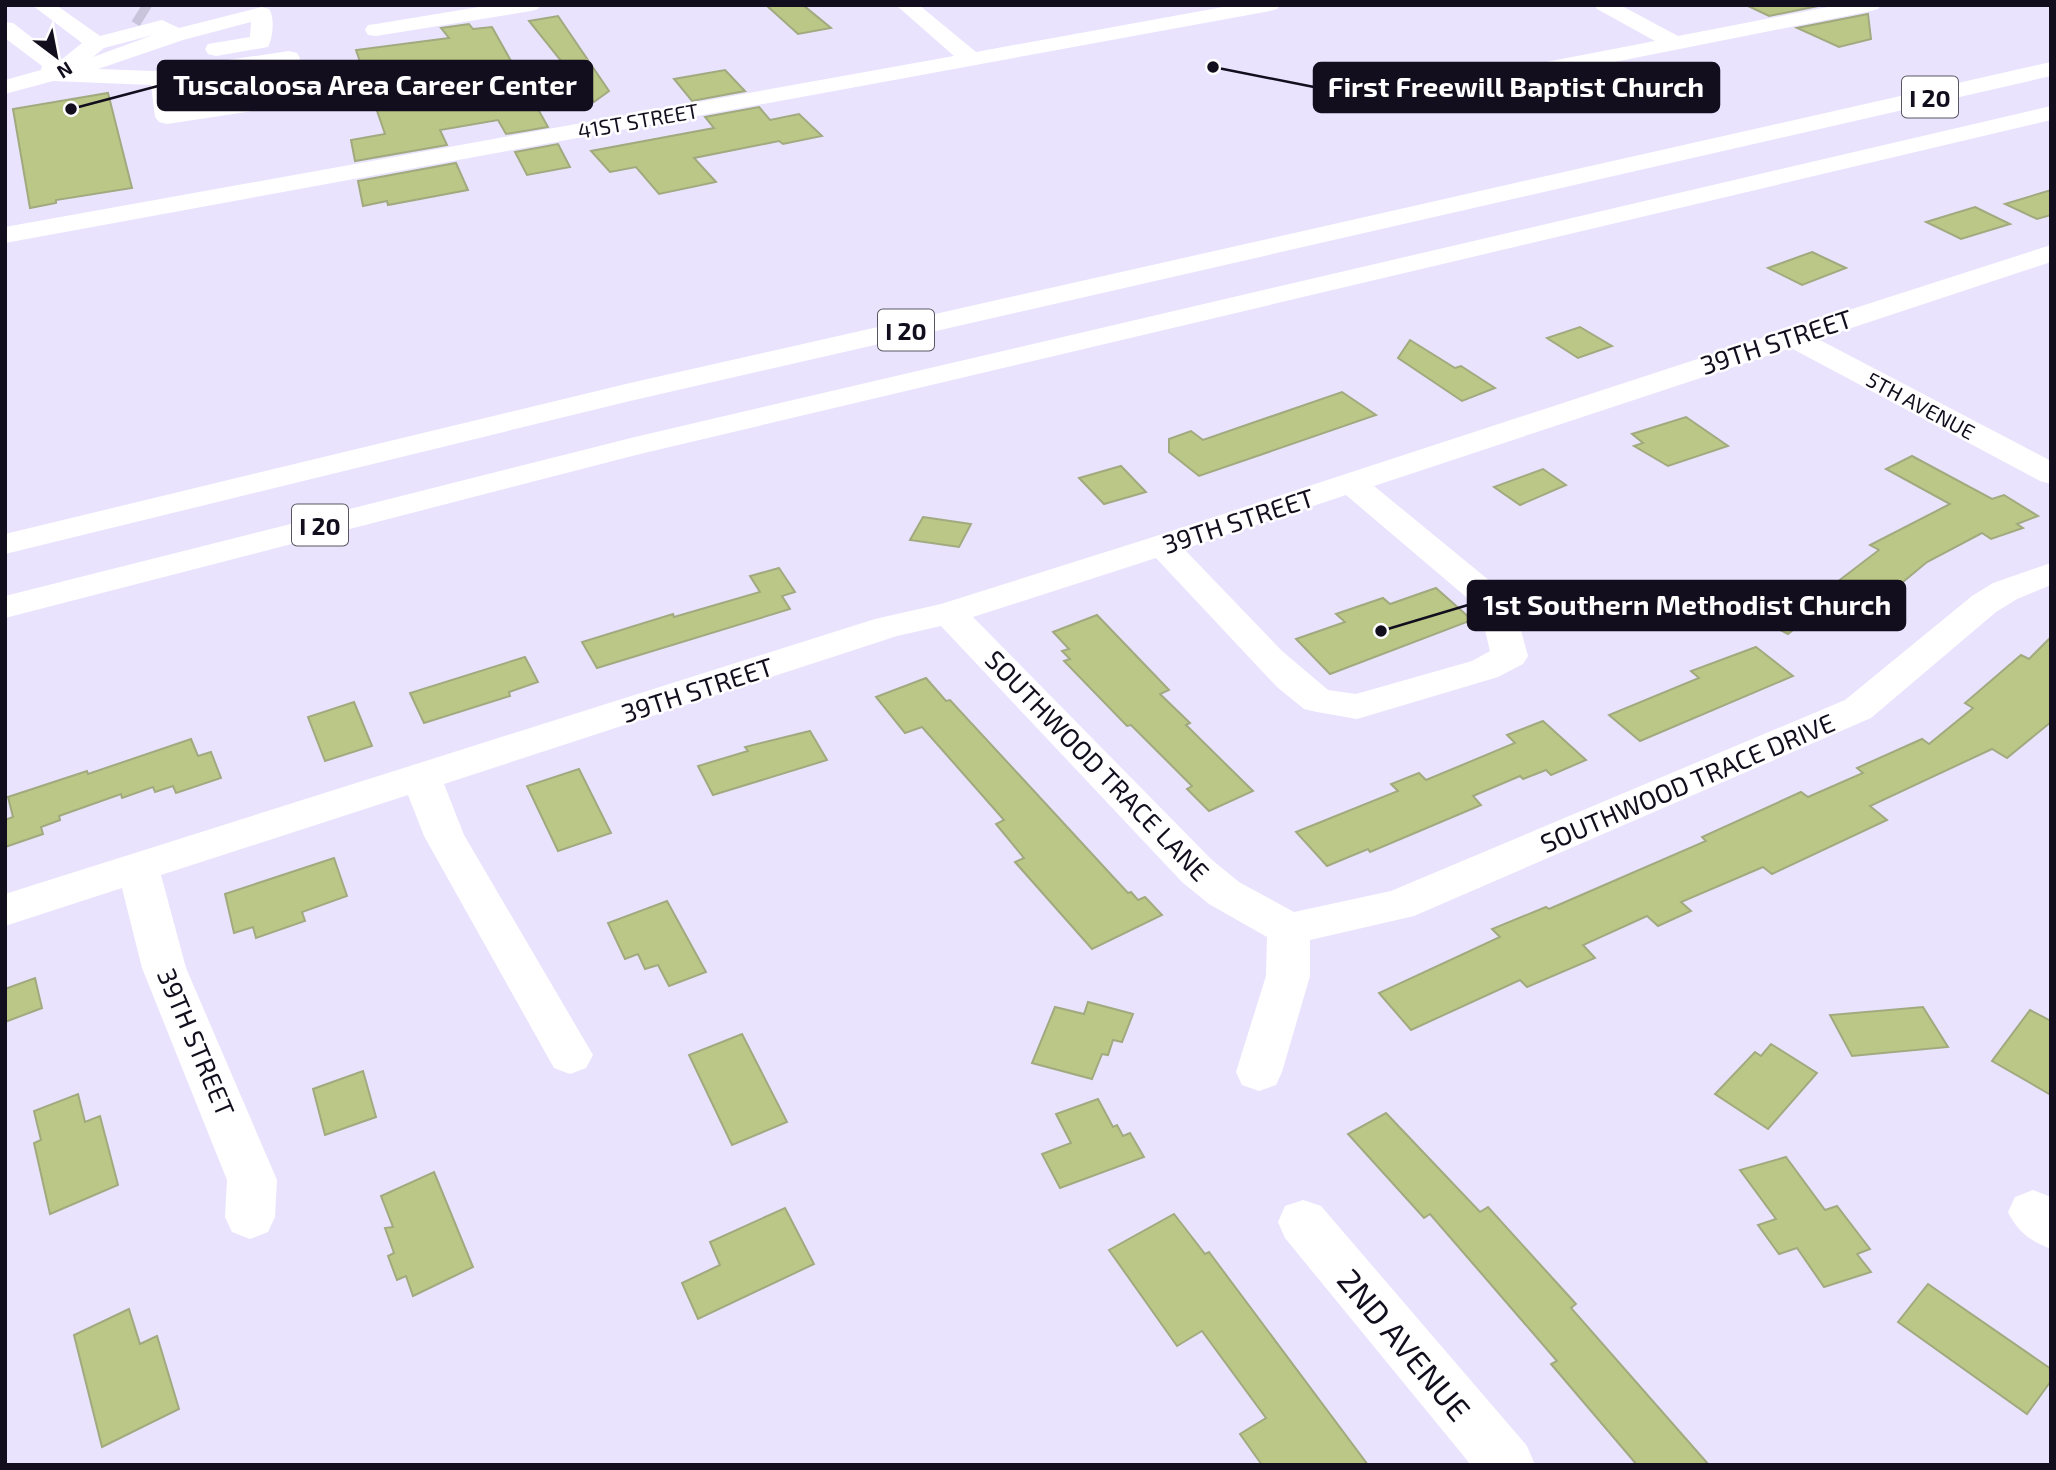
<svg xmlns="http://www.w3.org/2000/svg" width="2056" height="1470" viewBox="0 0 2056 1470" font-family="'Exo 2',sans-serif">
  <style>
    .building { fill: #bbc787; stroke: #a1aa7f; stroke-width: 2 }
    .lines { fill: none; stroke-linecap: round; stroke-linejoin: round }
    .minor-tunnel { stroke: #cac3dc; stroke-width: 24; stroke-dasharray: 24 11; stroke-linecap: butt }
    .minor { fill: #fff; fill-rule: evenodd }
    .highway { fill: #fff; fill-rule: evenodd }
    .labels { text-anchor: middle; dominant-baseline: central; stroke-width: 5; stroke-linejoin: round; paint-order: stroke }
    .far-street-label { font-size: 21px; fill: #120e1d; stroke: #fff }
    .shield { fill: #fff; stroke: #595661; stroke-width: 2 }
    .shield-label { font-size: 24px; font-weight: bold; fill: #120e1d }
    .street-label { font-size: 26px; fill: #120e1d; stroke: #fff }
    .near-street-label { font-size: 32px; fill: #120e1d; stroke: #fff }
    .leader { fill: none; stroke: #120e1d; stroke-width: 2.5 }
    .callout-dot { fill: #120e1d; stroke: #fff; stroke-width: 2.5 }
    .callout { fill: #120e1d; stroke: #120e1d; stroke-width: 2.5 }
    .callout-label { font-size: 28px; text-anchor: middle; font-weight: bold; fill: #fff }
  </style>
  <rect width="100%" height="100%" fill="#eae3fe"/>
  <g class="building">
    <polygon points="766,5 803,5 831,28 798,34"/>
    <polygon points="1746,5 1823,5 1769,16"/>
    <polygon points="1868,14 1871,39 1839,47 1797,28"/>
    <polygon points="558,16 609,91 594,102 529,21"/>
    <polygon points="469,24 473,29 492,27 548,127 506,134 498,120 440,130 447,145 355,161 351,140 385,134 356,50 449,38 441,28"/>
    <polygon points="725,70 745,91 692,101 674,79"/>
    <polygon points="108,93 132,188 56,200 56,203 30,208 13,109"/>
    <polygon points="759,107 770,120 799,114 822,136 783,144 779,141 694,158 716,182 659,194 636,167 610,172 591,151 714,128 705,117"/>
    <polygon points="558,144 570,167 527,175 515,152"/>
    <polygon points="456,163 468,190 388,205 387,201 363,206 358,181"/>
    <polygon points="2051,190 2051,215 2037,219 2005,204"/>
    <polygon points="1975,207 2010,224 1961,239 1926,222"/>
    <polygon points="1812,252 1846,268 1802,285 1768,268"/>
    <polygon points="1580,327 1612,346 1578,358 1547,338"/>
    <polygon points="1410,340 1455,368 1461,366 1495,388 1462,401 1398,358"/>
    <polygon points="1342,392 1376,415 1199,476 1169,452 1169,439 1191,431 1203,440"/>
    <polygon points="1686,417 1728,446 1668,466 1634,446 1643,443 1632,434"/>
    <polygon points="1912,456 1992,499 2004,495 2038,516 2017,524 2023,528 1991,539 1982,533 1927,562 1862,616 1820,595 1879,550 1870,545 1950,504 1886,469"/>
    <polygon points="1121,466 1146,492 1104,504 1079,478"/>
    <polygon points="1543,469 1566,485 1520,505 1494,487"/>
    <polygon points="923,517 971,524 959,547 910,540"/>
    <polygon points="779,568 795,592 782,596 790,609 597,668 582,642 673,614 674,617 760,592 750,576"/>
    <polygon points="1436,588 1472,620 1330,674 1296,639 1345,622 1336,614 1383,598 1390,604"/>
    <polygon points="1779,588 1799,598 1805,593 1833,607 1806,628 1799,625 1788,634 1746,613"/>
    <polygon points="1097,615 1169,690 1160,694 1190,723 1186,725 1253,791 1209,811 1187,789 1192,786 1131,725 1127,726 1064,661 1070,659 1062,651 1069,649 1053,632"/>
    <polygon points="2051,637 2051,722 2007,758 1992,749 1870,806 1887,820 1772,874 1763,867 1681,902 1691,911 1658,926 1647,916 1583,945 1595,958 1527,987 1520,980 1411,1030 1379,993 1500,937 1492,929 1546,907 1549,909 1706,841 1702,837 1801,792 1808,797 1863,773 1857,768 1922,739 1929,744 1973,708 1965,703 2021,655 2029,659"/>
    <polygon points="1756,647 1793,676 1640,741 1609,715 1699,678 1691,671"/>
    <polygon points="525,657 538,682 509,692 510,696 424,723 410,693"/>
    <polygon points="926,678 946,701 950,700 1128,893 1131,892 1138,900 1145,897 1162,915 1092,949 1015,862 1024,858 996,824 1004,820 922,727 905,733 876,697"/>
    <polygon points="354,702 372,746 325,761 308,717"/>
    <polygon points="1543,721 1586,760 1551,775 1546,770 1523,779 1520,776 1473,796 1481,805 1370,852 1368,849 1327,866 1296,832 1398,791 1391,784 1419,773 1426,780 1515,743 1507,735"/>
    <polygon points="810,731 827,760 713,795 698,766 748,751 745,747"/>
    <polygon points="191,739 198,756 211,752 221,778 176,793 173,786 155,792 153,787 122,798 121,794 59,816 60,820 41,827 43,834 5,847 5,820 13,817 8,797 87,771 88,774"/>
    <polygon points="579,769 611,833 558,851 527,786"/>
    <polygon points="334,858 347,896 302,912 305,921 256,938 253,927 234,933 225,894"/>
    <polygon points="667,901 706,972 669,986 658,965 645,969 638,954 625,959 608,923"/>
    <polygon points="35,978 42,1008 5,1022 5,989"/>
    <polygon points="1088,1002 1133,1014 1122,1042 1113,1040 1108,1055 1102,1054 1092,1079 1032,1063 1055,1007 1084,1014"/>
    <polygon points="1923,1007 1948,1047 1852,1056 1830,1015"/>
    <polygon points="2030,1010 2051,1021 2051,1095 1992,1061"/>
    <polygon points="742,1034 787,1122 732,1145 689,1055"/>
    <polygon points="1771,1044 1817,1073 1768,1129 1715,1094 1755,1052 1761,1056"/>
    <polygon points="363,1071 376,1117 325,1135 313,1089"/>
    <polygon points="78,1094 85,1122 100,1116 118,1185 50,1214 34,1143 41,1140 34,1111"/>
    <polygon points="1098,1099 1113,1127 1117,1125 1123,1136 1130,1133 1144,1157 1060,1188 1042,1154 1071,1143 1056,1114"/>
    <polygon points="1386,1113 1480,1212 1488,1207 1576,1304 1571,1308 1709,1465 1637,1465 1551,1364 1557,1361 1430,1214 1424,1218 1348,1134"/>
    <polygon points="1786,1157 1825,1210 1837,1206 1870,1249 1857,1254 1871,1272 1824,1287 1797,1248 1779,1254 1758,1225 1776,1219 1740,1170"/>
    <polygon points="434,1172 473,1267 413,1296 406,1276 397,1280 388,1256 394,1253 385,1228 393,1227 381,1196"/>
    <polygon points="785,1208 814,1264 698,1319 682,1283 720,1265 710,1242"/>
    <polygon points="1174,1214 1205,1254 1209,1252 1368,1465 1262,1465 1240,1434 1266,1418 1202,1331 1177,1346 1109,1250"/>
    <polygon points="1928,1284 2051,1369 2051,1381 2027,1414 1898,1322"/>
    <polygon points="129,1309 140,1344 157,1336 179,1409 102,1447 74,1335"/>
  </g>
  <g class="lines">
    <polyline class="minor-tunnel" points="138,11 146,16"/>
    <g class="minor">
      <path d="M32,5H56L100,36L162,20L179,28L262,7L269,9C275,17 273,38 268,47L216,56L208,54L205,49L208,44L250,37L251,22L183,40L98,69L153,71L289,51L297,53L300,58L292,100L288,105L280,107L167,124L159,122L155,117L151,85L53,81L5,94V80L41,70L42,66L5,38V22L13,23L61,60L82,43ZM153,35L93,57L104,48ZM276,67L270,95L177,108L173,82Z"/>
      <polygon points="491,5 541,5 538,9 531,11 376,36 368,35 365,30 368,25 376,24"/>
      <polygon points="896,5 919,5 976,52 1234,5 1280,5 1277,9 1270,11 5,243 5,227 954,56"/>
      <polygon points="1594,5 1620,5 1678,36 1838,5 1881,5 1878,9 1871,11 1549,75 1541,73 1538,68 1541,63 1655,41 1597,9"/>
      <path d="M2051,245V262L1818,339L2051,461V484L2040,481L1791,348L1374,486L1496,586L1516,612L1528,656L1523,664L1498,677L1357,719L1317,712L1304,709L1277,687L1156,558L973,617L1212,860L1239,882L1294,912L1391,891L1845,700L1972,596L1993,583L2051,563V585L2017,599L1996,612L1871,718L1414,916L1310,940V976L1282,1072L1276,1085L1259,1091L1242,1085L1236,1072L1266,976L1267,937L1209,904L1182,882L941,626L897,636L444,784L464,835L593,1055L586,1068L570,1074L554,1068L424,836L408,795L161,875L186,968L277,1180L275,1217L268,1232L250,1239L232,1232L225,1217L227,1180L142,968L122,888L5,926V894L875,619L941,604L1150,538L1777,333L1780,330L1793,328ZM1346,495L1472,602L1481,613L1490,651L1472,661L1356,694L1328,690L1282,651L1184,549Z"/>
      <path d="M2033,1190L2051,1197V1249C2030,1241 2018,1232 2008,1212L2015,1197Z"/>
      <polygon points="1303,1200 1321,1206 1527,1446 1535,1465 1471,1465 1285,1238 1278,1222 1285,1206"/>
    </g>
    <g class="highway">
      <polygon points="2051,62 2051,76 630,401 5,554 5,534 630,383"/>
      <polygon points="2051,106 2051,120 640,454 5,618 5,596 635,437"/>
    </g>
  </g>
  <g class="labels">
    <g class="far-street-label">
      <text transform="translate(638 120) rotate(-10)">41ST STREET</text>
      <text transform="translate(1921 405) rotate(28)">5TH AVENUE</text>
    </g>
    <g class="shield">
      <rect x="1902" y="76.5" width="56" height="41" rx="5"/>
      <rect x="878" y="309.5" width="56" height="41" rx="5"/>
      <rect x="292" y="504.5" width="56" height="41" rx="5"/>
    </g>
    <g class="shield-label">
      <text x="1930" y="97">I 20</text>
      <text x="906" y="330">I 20</text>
      <text x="320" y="525">I 20</text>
    </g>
    <g class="street-label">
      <text transform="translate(1776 341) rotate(-18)">39TH STREET</text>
      <text transform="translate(1238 520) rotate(-18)">39TH STREET</text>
      <text transform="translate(697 689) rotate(-18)">39TH STREET</text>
      <text transform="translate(1098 765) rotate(46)">SOUTHWOOD TRACE LANE</text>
      <text transform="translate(1687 782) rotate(-23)">SOUTHWOOD TRACE DRIVE</text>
      <text transform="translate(197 1042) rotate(67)">39TH STREET</text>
    </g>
    <g class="near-street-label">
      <text transform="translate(1405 1344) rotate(50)">2ND AVENUE</text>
    </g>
  </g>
  <path class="leader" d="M71 109L158 86M1213 67L1314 87M1381 631L1468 605"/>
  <g class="callout-dot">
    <circle cx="71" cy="109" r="7"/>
    <circle cx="1213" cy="67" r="7"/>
    <circle cx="1381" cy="631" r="7"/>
  </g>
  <g class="callout">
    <rect x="158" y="61" width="434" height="49" rx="7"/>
    <rect x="1314" y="63" width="405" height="49" rx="7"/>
    <rect x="1468" y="581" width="437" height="49" rx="7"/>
  </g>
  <g class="callout-label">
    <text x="375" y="95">Tuscaloosa Area Career Center</text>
    <text x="1516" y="97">First Freewill Baptist Church</text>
    <text x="1687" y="615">1st Southern Methodist Church</text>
  </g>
  <rect width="2056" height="1470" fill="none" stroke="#120e1d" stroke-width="14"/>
  <g transform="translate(56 56) rotate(148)" stroke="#ffffff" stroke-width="5" paint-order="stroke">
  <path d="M0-5L12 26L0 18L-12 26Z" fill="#120e1d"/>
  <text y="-10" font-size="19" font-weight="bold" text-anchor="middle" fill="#120e1d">N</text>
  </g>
</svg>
